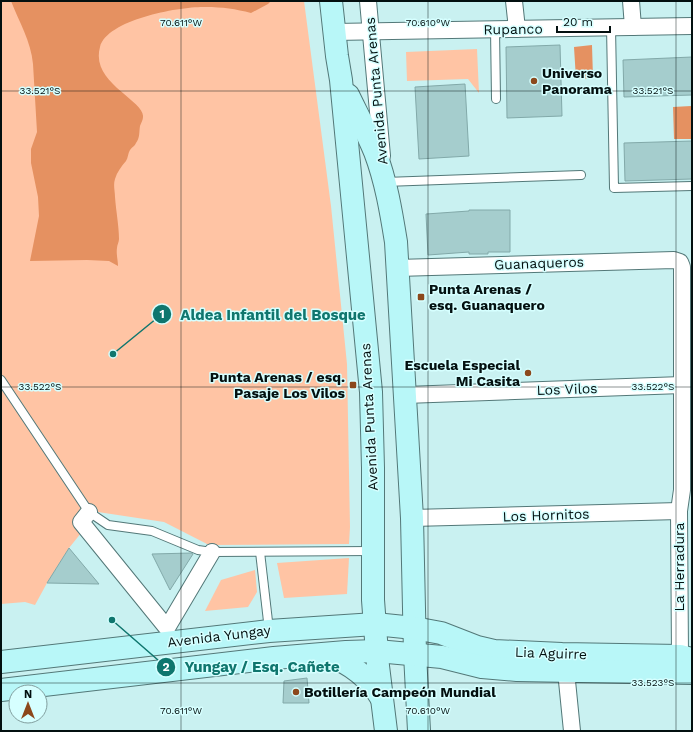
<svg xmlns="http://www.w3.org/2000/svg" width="693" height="732" viewBox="0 0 693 732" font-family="'Work Sans',sans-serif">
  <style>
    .green { fill: #ffc4a4 }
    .water { fill: #e59161 }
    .building { fill: #a5cdcd; stroke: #82a9a9 }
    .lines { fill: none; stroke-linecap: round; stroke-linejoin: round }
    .lane-casing { stroke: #537878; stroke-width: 10 }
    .street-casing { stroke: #537878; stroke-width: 18 }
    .secondary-casing { stroke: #537878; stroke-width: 24 }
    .lane { stroke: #fff; stroke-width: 8 }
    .street { stroke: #fff; stroke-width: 16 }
    .secondary { stroke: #b8f7f8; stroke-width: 22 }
    .ticks { fill: none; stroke: #031010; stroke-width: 1; stroke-opacity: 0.45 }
    .poi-dot { fill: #8c481c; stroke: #d6ffff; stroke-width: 1.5 }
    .labels { text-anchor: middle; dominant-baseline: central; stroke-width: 3; stroke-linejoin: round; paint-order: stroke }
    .street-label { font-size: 14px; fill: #031010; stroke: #d6ffff }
    .poi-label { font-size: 14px; font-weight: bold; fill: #031010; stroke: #d6ffff; text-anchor: start }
    .ticks-label { font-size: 10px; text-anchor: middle; fill: #031010; stroke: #d6ffff; stroke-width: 3; stroke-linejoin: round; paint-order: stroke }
    .leader { fill: none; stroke: #0f766e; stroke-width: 1.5 }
    .callout-dot { fill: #0f766e; stroke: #d6ffff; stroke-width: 1.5 }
    .mark-label { font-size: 12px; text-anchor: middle; font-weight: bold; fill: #fff }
    .callout-label { font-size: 15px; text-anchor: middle; font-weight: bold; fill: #0f766e; stroke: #d6ffff; stroke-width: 3; stroke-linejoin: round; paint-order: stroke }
  </style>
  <rect width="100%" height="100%" fill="#c9f1f1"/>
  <g class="green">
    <polygon points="1,1 304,1 331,206 347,364 350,527 349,544 209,545 164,522 98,512 69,548 47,583 35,605 25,602 1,604"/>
    <polygon points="477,49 479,93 468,79 407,81 406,52"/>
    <polygon points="349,558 347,594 284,598 277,563"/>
    <polygon points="255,570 257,592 248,607 205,611 221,580"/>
  </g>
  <g class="water">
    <path d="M11,1H271L268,4L251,13C236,9 222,7 206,7C182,6 107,19 100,47C90,83 145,100 143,117C143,120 141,123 140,126C139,132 140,138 136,143C135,146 132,147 130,150C128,153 128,158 126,161C121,167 117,172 115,179C113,185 115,191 115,197C116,211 119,226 119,239C119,242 117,245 117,248C116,254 118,260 118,266L109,261L87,260L30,261L39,216L38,197L31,163V149L37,132L33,64C31,41 19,22 11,1Z"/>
    <polygon points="592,45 593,78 576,79 574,47"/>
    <polygon points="691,106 691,139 674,139 673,107"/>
  </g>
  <g class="building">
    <polygon points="560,45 562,116 507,118 506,47"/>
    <polygon points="692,57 692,95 624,97 623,60"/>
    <polygon points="465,84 469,156 419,159 415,87"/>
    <polygon points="692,141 692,179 625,181 624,143"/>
    <polygon points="469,210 510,210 510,252 488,252 488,254 469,254 469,252 428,255 426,214 469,211"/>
    <polygon points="69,548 99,584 47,583"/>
    <polygon points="191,553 193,554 170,590 152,554"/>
    <polygon points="307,678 309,703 283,703 284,681"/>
  </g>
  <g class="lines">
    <defs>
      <g id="lane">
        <polyline points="611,27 614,188 692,186"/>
        <polyline points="495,29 496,99"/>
        <polyline points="385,182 581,175"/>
        <polyline points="1,380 89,512 108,525 152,531 198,550 212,552 373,551"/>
        <polyline points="260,552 269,630"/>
      </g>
      <g id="street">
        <polyline points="368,1 382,156"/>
        <polyline points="514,1 517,29"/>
        <polyline points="631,1 633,27"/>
        <polyline points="334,32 692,26"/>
        <polyline points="397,268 674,260 680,262 682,267 682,490 679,511 680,656"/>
        <polyline points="405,395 682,385"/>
        <polyline points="89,512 81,522 167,628 212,552"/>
        <polyline points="412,518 679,511"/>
        <polyline points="566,671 572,731"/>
      </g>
      <g id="secondary">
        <polyline points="331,1 337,56 341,80 371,392 373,468 373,600 378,666 386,731"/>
        <path d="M348,95C357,114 367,132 375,152C386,181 391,211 396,242L412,518L415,654L419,731"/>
        <path d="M326,654C350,663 369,677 382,699"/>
        <polyline points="1,662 269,631 375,624 414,628 441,633 477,647 494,651 562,654 680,656 692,659"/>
        <polyline points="1,690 274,658 346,652 377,651 442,657 482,667 517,670 692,673"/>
      </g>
    </defs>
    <use href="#lane" class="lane-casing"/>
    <use href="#street" class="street-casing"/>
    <use href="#secondary" class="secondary-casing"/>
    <use href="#lane" class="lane"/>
    <use href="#street" class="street"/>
    <use href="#secondary" class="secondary"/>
  </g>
  <path class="ticks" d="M181,1V731M428,1V731M676,1V731M1,91H692M1,387H692M1,683H692"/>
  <g class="poi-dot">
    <circle cx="534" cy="81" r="4"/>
    <rect x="417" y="293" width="8" height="8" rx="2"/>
    <circle cx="528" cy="373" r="4"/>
    <rect x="349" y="381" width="8" height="8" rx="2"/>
    <circle cx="296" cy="692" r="4"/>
  </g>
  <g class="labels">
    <g class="street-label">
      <text transform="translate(513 29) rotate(-1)">Rupanco</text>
      <text transform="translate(376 91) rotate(-95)">Avenida Punta Arenas</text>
      <text transform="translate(539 263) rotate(-2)">Guanaqueros</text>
      <text transform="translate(567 389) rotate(-2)">Los Vilos</text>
      <text transform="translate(369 417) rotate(-93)">Avenida Punta Arenas</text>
      <text transform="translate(546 515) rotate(-2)">Los Hornitos</text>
      <text transform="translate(679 567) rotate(-90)">La Herradura</text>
      <text transform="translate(219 636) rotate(-7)">Avenida Yungay</text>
      <text transform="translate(551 653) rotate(2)">Lia Aguirre</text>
    </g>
    <g class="poi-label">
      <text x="542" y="73">Universo<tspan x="542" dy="16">Panorama</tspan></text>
      <text x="429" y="289">Punta Arenas /<tspan x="429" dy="16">esq. Guanaquero</tspan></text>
      <text x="520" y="365" text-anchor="end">Escuela Especial<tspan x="520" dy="16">Mi Casita</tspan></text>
      <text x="345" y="377" text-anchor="end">Punta Arenas / esq.<tspan x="345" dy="16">Pasaje Los Vilos</tspan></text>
      <text x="304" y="692">Botillería Campeón Mundial</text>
    </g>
  </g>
  <g class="ticks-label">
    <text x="181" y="26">70.611°W</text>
    <text x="428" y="26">70.610°W</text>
    <text x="40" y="94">33.521°S</text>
    <text x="653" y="94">33.521°S</text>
    <text x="40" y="390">33.522°S</text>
    <text x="653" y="390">33.522°S</text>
    <text x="653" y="686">33.523°S</text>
    <text x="181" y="714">70.611°W</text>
    <text x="428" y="714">70.610°W</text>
  </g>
  <path class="leader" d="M113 354L162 314M112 620L166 667"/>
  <g class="callout-dot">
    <circle cx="113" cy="354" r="4"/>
    <circle cx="112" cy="620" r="4"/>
    <circle cx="162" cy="314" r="10"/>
    <circle cx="166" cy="667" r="10"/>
  </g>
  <g class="mark-label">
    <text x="162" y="318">1</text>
    <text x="166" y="671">2</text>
  </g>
  <g class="callout-label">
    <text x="273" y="320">Aldea Infantil del Bosque</text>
    <text x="262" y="672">Yungay / Esq. Cañete</text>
  </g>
  <rect width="693" height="732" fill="none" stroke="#031010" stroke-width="4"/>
  <g transform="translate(28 704)"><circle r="19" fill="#d6ffff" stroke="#829f9f"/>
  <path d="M0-3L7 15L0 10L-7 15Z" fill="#8c481c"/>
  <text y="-6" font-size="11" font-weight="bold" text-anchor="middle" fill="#031010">N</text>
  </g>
  <path d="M557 26v6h53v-6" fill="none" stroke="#031010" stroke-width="2"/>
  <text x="563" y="26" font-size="12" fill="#031010" stroke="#d6ffff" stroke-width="3" paint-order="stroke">20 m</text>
</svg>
